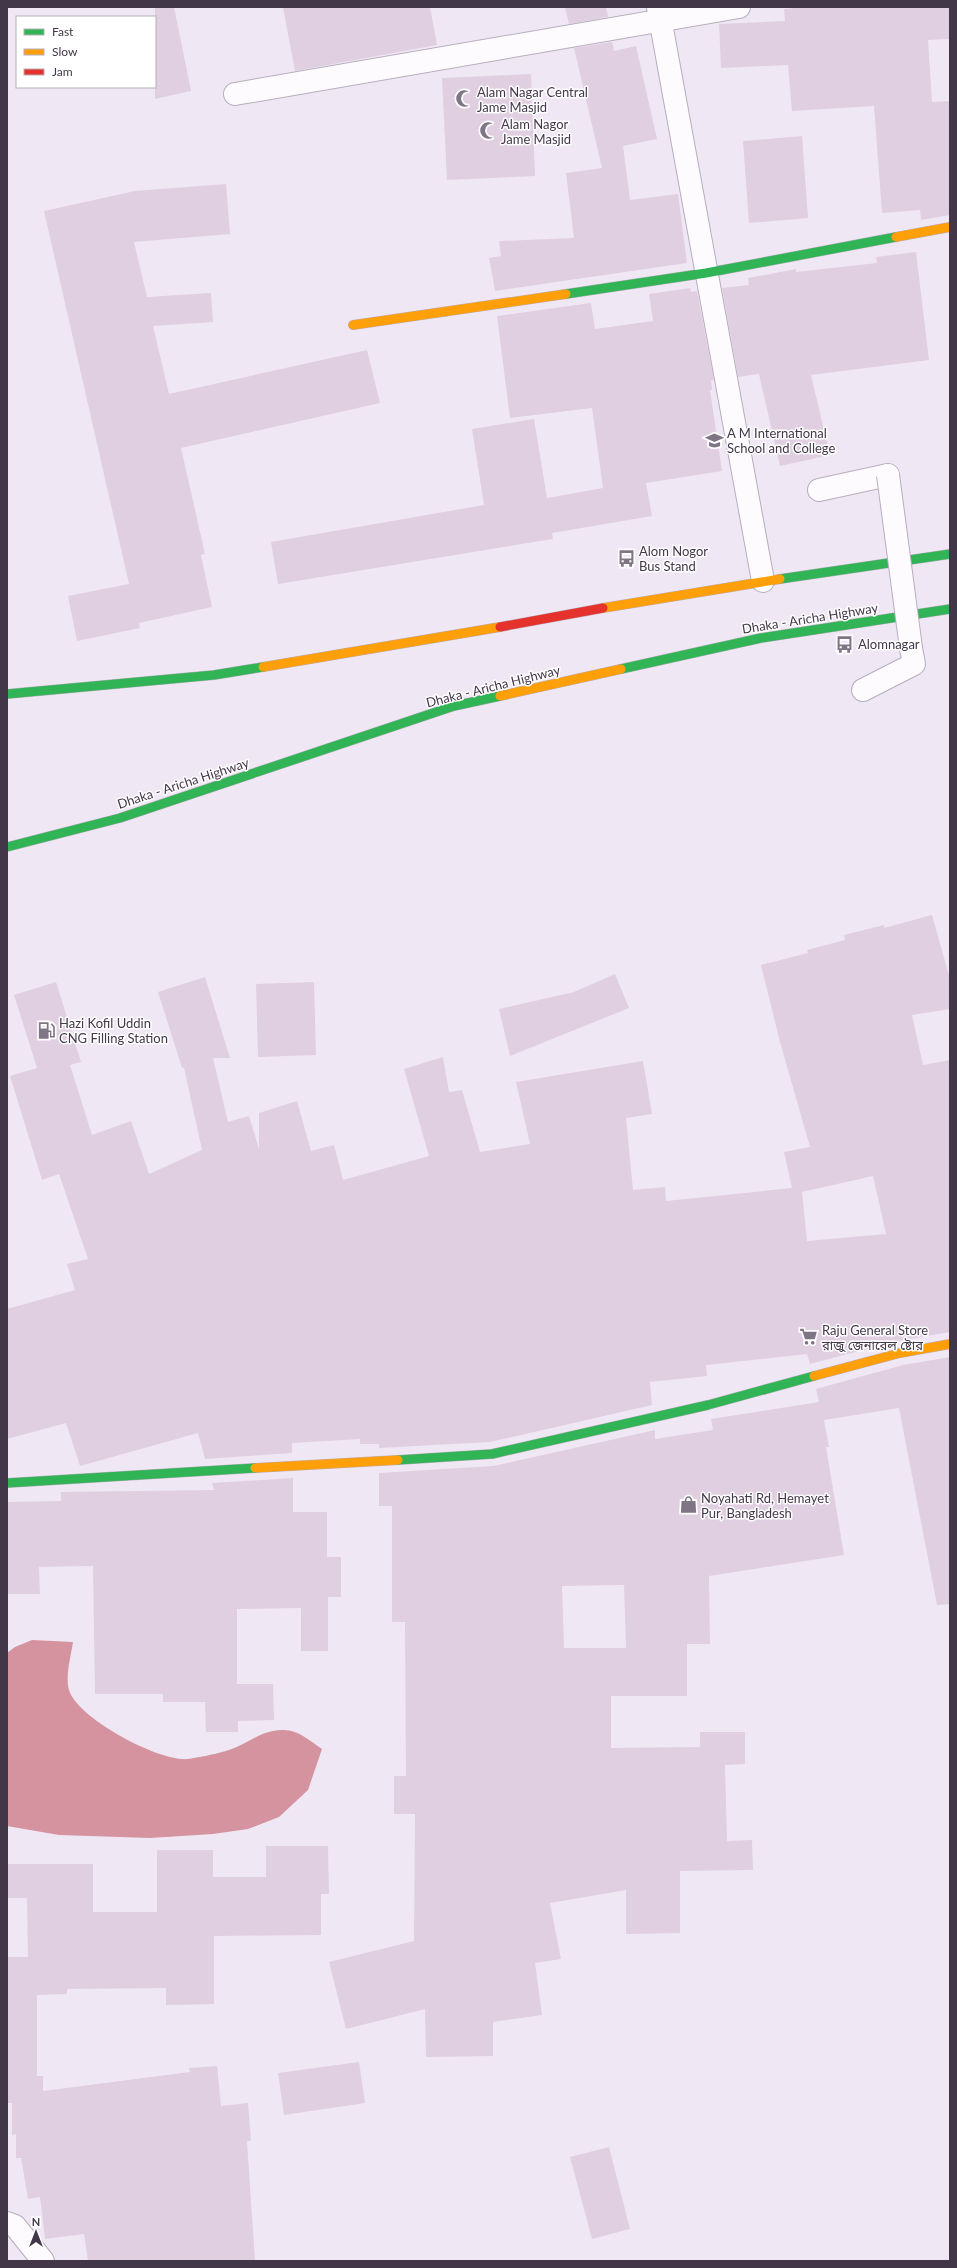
<svg xmlns="http://www.w3.org/2000/svg" width="957" height="2268" viewBox="0 0 957 2268" font-family="Lato,'Noto Sans Bengali',sans-serif">
  <style>
    .water { fill: #d4939f }
    .building { fill: #e0cfe1; fill-rule: evenodd }
    .lines { fill: none; stroke-linecap: round; stroke-linejoin: round }
    .street-casing { stroke: #b7aebc; stroke-width: 24 }
    .fast-casing { stroke: #b7aebc; stroke-width: 10 }
    .slow-casing { stroke: #b7aebc; stroke-width: 10 }
    .jam-casing { stroke: #b7aebc; stroke-width: 10 }
    .street { stroke: #fdfbfe; stroke-width: 22 }
    .fast { stroke: #30b455; stroke-width: 9 }
    .slow { stroke: #ff9f0a; stroke-width: 9 }
    .jam { stroke: #e5322d; stroke-width: 9 }
    .street-bridge-casing { stroke: #b7aebc; stroke-width: 24; stroke-linecap: butt }
    .street-bridge { stroke: #fdfbfe; stroke-width: 22 }
    .labels { text-anchor: middle; dominant-baseline: central; stroke-width: 3; stroke-linejoin: round; paint-order: stroke }
    .poi-label { font-size: 13px; fill: #423749; stroke: #fff; text-anchor: start }
    .street-label { font-size: 13px; fill: #423749; stroke: #fff }
  </style>
  <rect width="100%" height="100%" fill="#f0e7f5"/>
  <path class="water" d="M32,1640L73,1642C71,1656 65,1676 69,1690C77,1718 159,1762 188,1759C196,1758 221,1753 229,1750C248,1744 261,1730 282,1730C298,1729 310,1741 322,1749L308,1790L279,1817L248,1829L213,1834L150,1838L59,1835L7,1826V1653L15,1647Z"/>
  <g class="building">
    <polygon points="155,7 174,7 191,91 155,99"/>
    <polygon points="283,7 430,7 437,45 295,71"/>
    <polygon points="565,7 606,7 608,17 569,24"/>
    <polygon points="804,7 950,7 950,39 928,40 932,102 950,101 950,215 921,220 920,210 882,213 874,106 792,111 788,65 721,68 719,24 785,21 784,9"/>
    <polygon points="612,42 614,51 636,46 657,139 623,146 630,200 678,194 687,263 495,291 489,258 501,256 499,241 574,238 566,173 602,168 574,48"/>
    <polygon points="531,74 535,176 447,180 442,78"/>
    <polygon points="802,136 808,218 749,223 743,141"/>
    <polygon points="226,184 230,234 134,242 147,297 211,293 213,322 153,326 169,394 367,350 380,403 181,448 205,554 201,555 212,607 139,623 140,628 77,641 68,596 129,584 44,211 135,191"/>
    <polygon points="916,252 929,360 811,375 830,455 780,466 759,374 738,377 722,288 749,285 748,278 796,269 796,272 877,263 876,257"/>
    <polygon points="690,288 691,292 697,291 714,380 711,380 712,390 710,390 722,471 646,483 652,516 552,533 553,539 278,584 271,542 484,505 472,429 534,419 547,498 603,488 592,408 510,418 497,316 591,303 595,329 653,321 649,294"/>
    <path d="M932,915L950,979V1009L912,1015L923,1065L950,1060V1332L897,1341L810,1364L807,1354L706,1365L707,1376L650,1382L652,1405L490,1442L379,1448V1444H360V1439L292,1443V1453L205,1459L198,1433L80,1466L66,1423L7,1439V1309L75,1290L67,1264L88,1259L59,1174L42,1180L10,1076L37,1068L14,995L56,982L81,1062L70,1065L92,1135L131,1121L149,1174L202,1150L184,1068H182L158,992L205,977L230,1058H213L228,1122L249,1116L259,1149V1113L297,1101L311,1151L334,1145L343,1180L429,1156L404,1069L443,1057L449,1092L462,1090L480,1152L530,1144L516,1082L643,1061L652,1114L626,1118L633,1190L665,1187L666,1201L792,1188L784,1152L810,1147L780,1042L761,965L808,953L807,950L845,940L844,935L884,925V928ZM873,1176L886,1234L807,1241L802,1192Z"/>
    <polygon points="615,974 629,1008 510,1056 499,1009 574,992"/>
    <polygon points="314,982 316,1055 258,1057 256,984"/>
    <path d="M950,1357V1604L937,1605L899,1408L824,1420L829,1447H826L844,1555L709,1576L710,1644H687V1696H611V1748L700,1747V1732H745V1764L725,1765L727,1841L752,1840L753,1870L680,1871V1933L626,1934V1890L550,1903L561,1959L535,1963L542,2015L493,2022V2056L426,2057L425,2009L346,2029L329,1962L414,1941L415,1814H394V1776H406L405,1622H392V1506H379V1473L493,1466L655,1430V1439L713,1430L711,1419L819,1402L816,1389L903,1365ZM624,1585L626,1648H564L562,1586Z"/>
    <polygon points="293,1478 293,1512 327,1512 327,1557 341,1557 341,1597 328,1597 328,1651 301,1651 301,1608 237,1609 237,1684 273,1684 274,1720 238,1721 238,1732 206,1732 205,1702 163,1702 163,1694 95,1694 93,1566 39,1567 40,1594 7,1594 7,1502 61,1501 61,1492 214,1490 212,1483"/>
    <polygon points="266,1846 328,1846 329,1894 321,1894 321,1935 214,1936 214,2004 166,2005 166,1988 67,1989 67,1994 37,1995 37,2076 43,2076 43,2091 190,2072 189,2068 217,2066 221,2106 248,2103 251,2141 247,2141 255,2261 88,2261 84,2234 45,2239 40,2197 28,2199 21,2158 16,2158 16,2134 12,2135 12,2103 7,2103 7,1957 28,1957 27,1898 7,1898 7,1864 93,1864 93,1912 157,1912 157,1850 213,1850 213,1877 266,1877"/>
    <polygon points="359,2062 365,2103 284,2115 278,2073"/>
    <polygon points="609,2147 630,2229 592,2239 570,2157"/>
  </g>
  <g class="lines">
    <defs>
      <g id="street">
        <polyline points="658,7 763,581"/>
        <polyline points="235,94 739,7"/>
        <polyline points="819,490 888,475"/>
        <polyline points="863,690 914,664 911,648"/>
        <polyline points="7,2223 15,2226 43,2261"/>
      </g>
      <g id="fast">
        <polyline points="566,294 706,273 896,237"/>
        <polyline points="780,579 950,554"/>
        <polyline points="621,669 761,638 950,609"/>
        <polyline points="7,694 214,675 263,667"/>
        <polyline points="7,847 120,818 454,706 500,696"/>
        <polyline points="398,1460 492,1454 708,1405 814,1376"/>
        <polyline points="7,1483 255,1468"/>
      </g>
      <g id="slow">
        <polyline points="896,237 950,227"/>
        <polyline points="353,325 566,294"/>
        <polyline points="603,608 780,579"/>
        <polyline points="263,667 500,627"/>
        <polyline points="500,696 621,669"/>
        <polyline points="814,1376 900,1353 950,1344"/>
        <polyline points="255,1468 398,1460"/>
      </g>
      <polyline id="jam" points="500,627 603,608"/>
    </defs>
    <use href="#street" class="street-casing"/>
    <use href="#fast" class="fast-casing"/>
    <use href="#slow" class="slow-casing"/>
    <use href="#jam" class="jam-casing"/>
    <use href="#street" class="street"/>
    <use href="#fast" class="fast"/>
    <use href="#slow" class="slow"/>
    <use href="#jam" class="jam"/>
    <defs>
      <polyline id="street-bridge" points="888,475 911,648"/>
    </defs>
    <use href="#street-bridge" class="street-bridge-casing"/>
    <use href="#street-bridge" class="street-bridge"/>
  </g>
  <defs>
    <symbol id="mosque-bare" viewBox="-9 -9 18 18"><path d="M3.5-4.9A6 6 0 1 0 3.5 4.9A5 5 0 1 1 3.5-4.9Z" fill="#7f7585" stroke="#fff" stroke-width="2.5" paint-order="stroke"/></symbol>
    <symbol id="university-bare" viewBox="-9 -9 18 18"><path d="M0-5L7-2L0 1L-7-2ZM-4 1L0 2.5L4 1V4Q0 6-4 4Z" fill="#7f7585" stroke="#fff" stroke-width="2.5" paint-order="stroke"/></symbol>
    <symbol id="bus-bare" viewBox="-9 -9 18 18"><path d="M-5-6H5V4H4V6H2V4H-2V6H-4V4H-5ZM-3.5-4V0h7V-4ZM-3.5 1.2v1.5H-2V1.2ZM2 1.2v1.5H3.5V1.2Z" fill="#7f7585" stroke="#fff" stroke-width="2.5" paint-order="stroke"/></symbol>
    <symbol id="fuel-bare" viewBox="-9 -9 18 18"><path d="M-5.5-6h7V0h2V4h1.3V-2.5L3-4.5l.8-.8L6-3V5H2.5V1h-1V6h-7ZM-4.2-4.7v3.2H.2V-4.7Z" fill="#7f7585" stroke="#fff" stroke-width="2.5" paint-order="stroke"/></symbol>
    <symbol id="supermarket-bare" viewBox="-9 -9 18 18"><path d="M-6-5.5h2.5l.6 2H6L4.5 2H-2.5L-4.4-4H-6ZM-1.5 3.2a1.3 1.3 0 1 0 .1 0ZM3 3.2a1.3 1.3 0 1 0 .1 0Z" fill="#7f7585" stroke="#fff" stroke-width="2.5" paint-order="stroke"/></symbol>
    <symbol id="shop-bare" viewBox="-9 -9 18 18"><path d="M-5-2.5h2.3a2.7 3.5 0 0 1 5.4 0H5L5.5 6h-11ZM-1.5-2.5h3a1.5 2.3 0 0 0-3 0Z" fill="#7f7585" stroke="#fff" stroke-width="2.5" paint-order="stroke"/></symbol>
  </defs>
  <g fill-rule="evenodd">
    <use href="#mosque-bare" x="452" y="86" width="25" height="25"/>
    <use href="#mosque-bare" x="476" y="118" width="25" height="25"/>
    <use href="#university-bare" x="702" y="428" width="25" height="25"/>
    <use href="#bus-bare" x="614" y="546" width="25" height="25"/>
    <use href="#bus-bare" x="832" y="632" width="25" height="25"/>
    <use href="#fuel-bare" x="34" y="1018" width="25" height="25"/>
    <use href="#supermarket-bare" x="796" y="1324" width="25" height="25"/>
    <use href="#shop-bare" x="676" y="1492" width="25" height="25"/>
  </g>
  <g class="labels">
    <g class="poi-label">
      <text x="477" y="92">Alam Nagar Central<tspan x="477" dy="15">Jame Masjid</tspan></text>
      <text x="501" y="124">Alam Nagor<tspan x="501" dy="15">Jame Masjid</tspan></text>
      <text x="727" y="433">A M International<tspan x="727" dy="15">School and College</tspan></text>
      <text x="639" y="551">Alom Nogor<tspan x="639" dy="15">Bus Stand</tspan></text>
      <text x="858" y="644">Alomnagar</text>
      <text x="59" y="1023">Hazi Kofil Uddin<tspan x="59" dy="15">CNG Filling Station</tspan></text>
      <text x="822" y="1330">Raju General Store<tspan x="822" dy="15">রাজু জেনারেল ষ্টোর</tspan></text>
      <text x="701" y="1498">Noyahati Rd, Hemayet<tspan x="701" dy="15">Pur, Bangladesh</tspan></text>
    </g>
    <g class="street-label">
      <text transform="translate(810 618) rotate(-9)">Dhaka - Aricha Highway</text>
      <text transform="translate(493 686) rotate(-14)">Dhaka - Aricha Highway</text>
      <text transform="translate(183 783) rotate(-18)">Dhaka - Aricha Highway</text>
    </g>
  </g>
  <rect width="957" height="2268" fill="none" stroke="#423749" stroke-width="16"/>
  <rect x="16" y="16" width="140" height="72" fill="#ffffff" stroke="#b3afb6"/>
  <rect x="24" y="29" width="20" height="6" fill="#30b455" stroke="#b3afb6"/>
  <text x="52" y="36" font-size="12" fill="#423749">Fast</text>
  <rect x="24" y="49" width="20" height="6" fill="#ff9f0a" stroke="#b3afb6"/>
  <text x="52" y="56" font-size="12" fill="#423749">Slow</text>
  <rect x="24" y="69" width="20" height="6" fill="#e5322d" stroke="#b3afb6"/>
  <text x="52" y="76" font-size="12" fill="#423749">Jam</text>
  <g transform="translate(36 2232)" stroke="#ffffff" stroke-width="3" paint-order="stroke">
  <path d="M0-3L7 15L0 10L-7 15Z" fill="#423749"/>
  <text y="-6" font-size="11" font-weight="bold" text-anchor="middle" fill="#423749">N</text>
  </g>
</svg>
